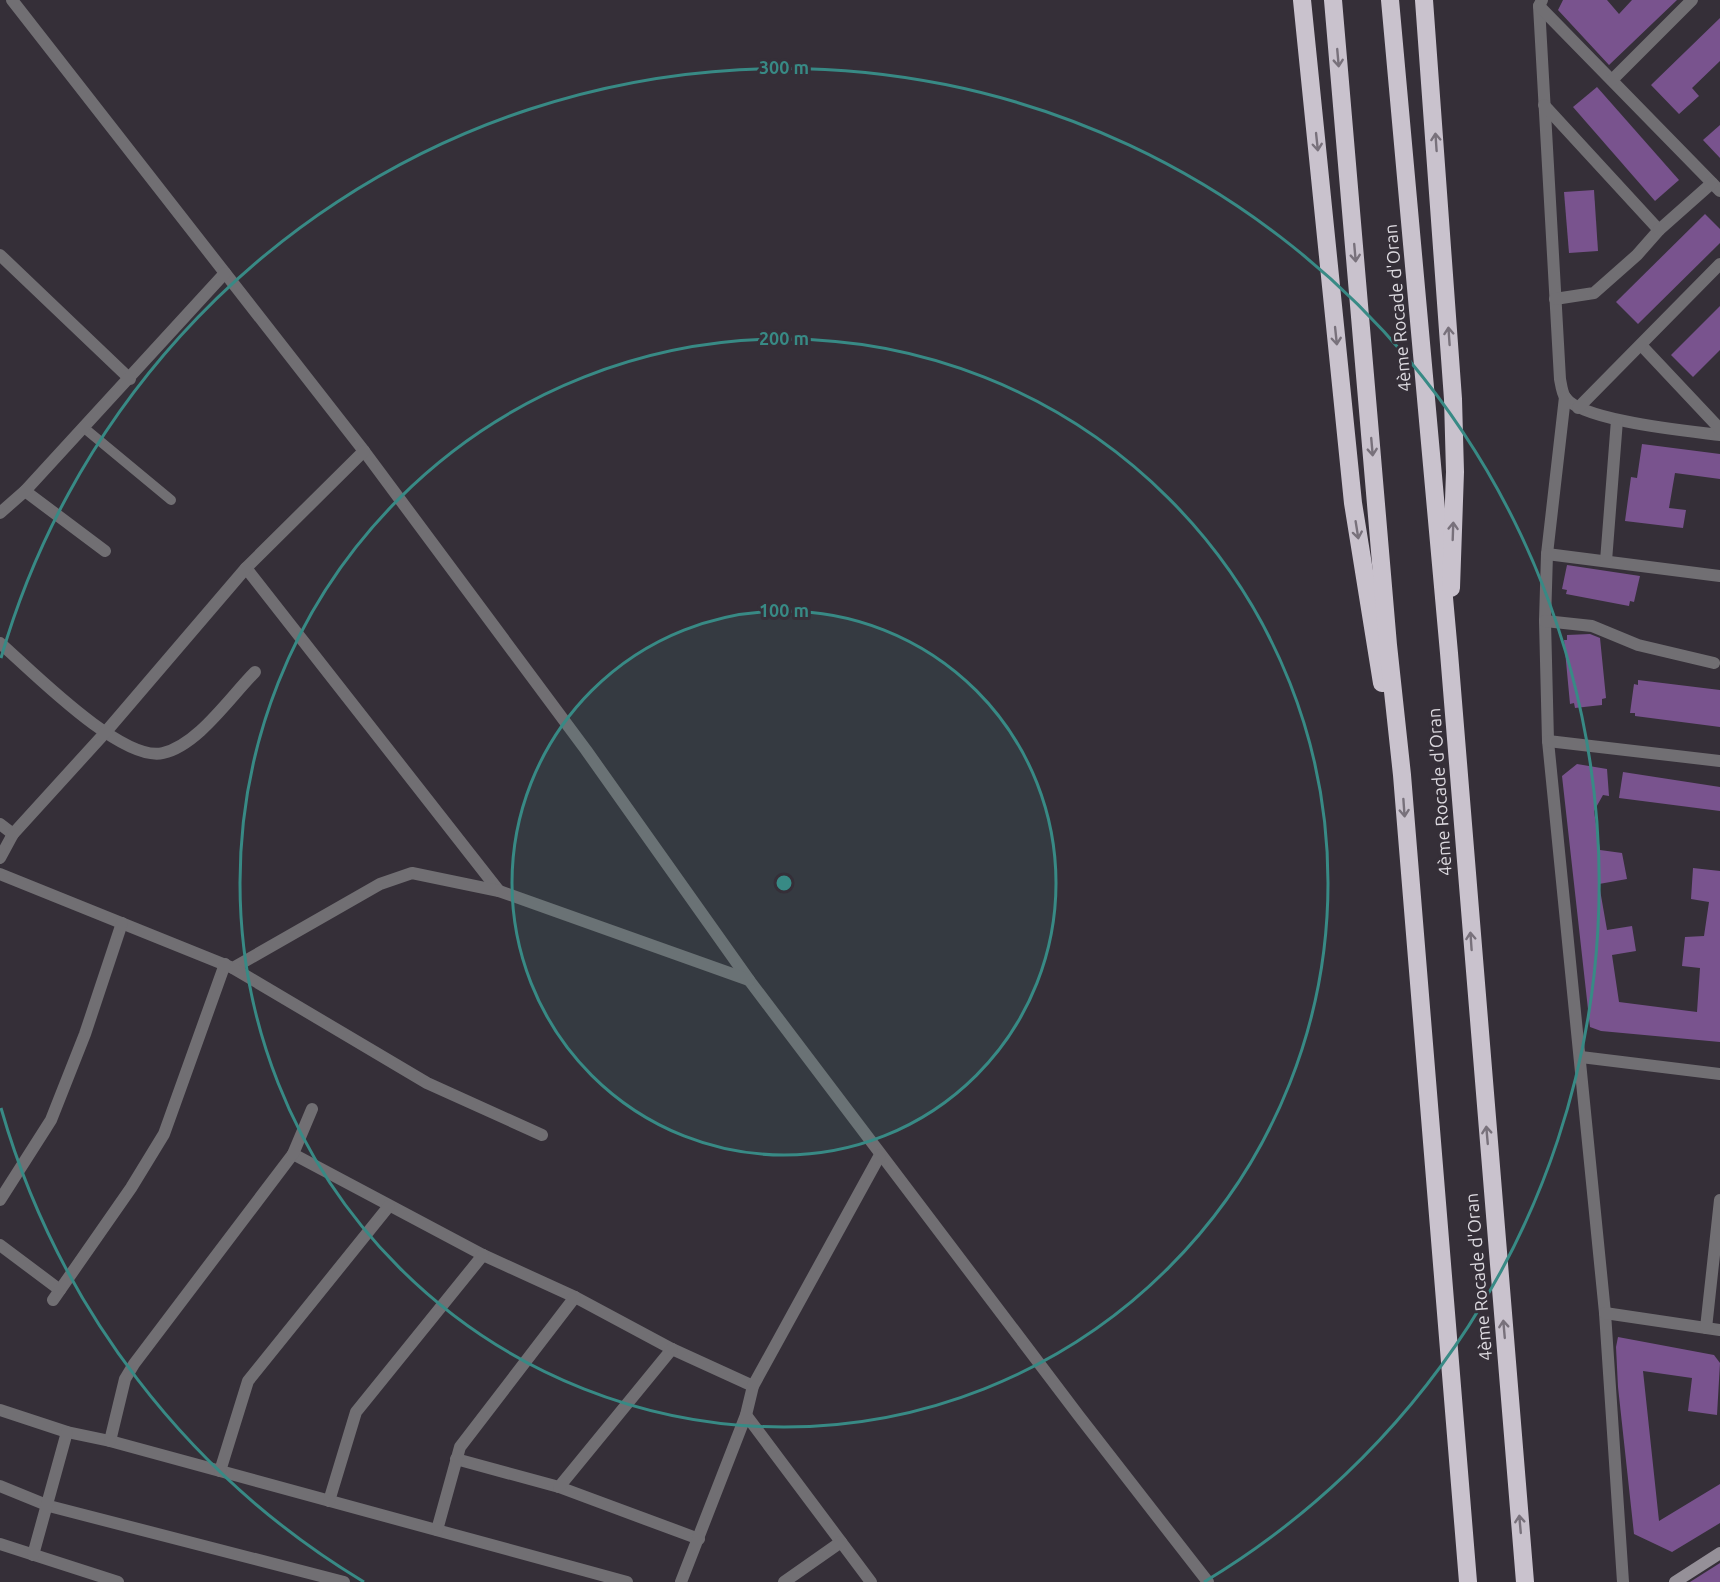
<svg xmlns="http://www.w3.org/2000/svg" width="1720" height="1582" viewBox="0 0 1720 1582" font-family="Ubuntu,sans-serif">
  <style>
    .building { fill: #79538e }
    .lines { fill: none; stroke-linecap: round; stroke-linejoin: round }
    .lane { stroke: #716f73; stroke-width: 10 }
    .street { stroke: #716f73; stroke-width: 12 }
    .secondary { stroke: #959098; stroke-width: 12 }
    .highway { stroke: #c9c2cd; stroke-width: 18 }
    .oneway { stroke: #78717b }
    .ring { fill: none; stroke: #388a85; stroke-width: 3 }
    .labels { text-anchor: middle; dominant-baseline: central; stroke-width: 6; stroke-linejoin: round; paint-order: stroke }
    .street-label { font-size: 18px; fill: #dddae0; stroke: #352f38 }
    .centre { fill: #388a85; stroke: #352f38; stroke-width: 3 }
    .ring-label { font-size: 18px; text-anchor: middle; font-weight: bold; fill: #388a85; stroke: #352f38; stroke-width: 6; stroke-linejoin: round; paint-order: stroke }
  </style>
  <rect width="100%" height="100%" fill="#352f38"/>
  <g class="building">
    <polygon points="1563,0 1607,0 1619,14 1632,0 1677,0 1609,65 1558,10"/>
    <polygon points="1720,18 1720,61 1692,88 1699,96 1679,114 1651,85"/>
    <polygon points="1597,87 1679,180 1655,201 1573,107"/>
    <polygon points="1720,125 1720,158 1703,140"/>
    <polygon points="1594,190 1598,251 1569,253 1564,192"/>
    <polygon points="1705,214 1720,229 1720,243 1638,324 1616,302"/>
    <polygon points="1720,306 1720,350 1693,377 1671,355"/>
    <polygon points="1642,444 1720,454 1720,479 1675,473 1669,508 1686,510 1683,528 1625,521 1631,477 1637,478"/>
    <polygon points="1567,565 1640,576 1634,602 1630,601 1629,606 1566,594 1567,590 1562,589"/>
    <polygon points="1590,634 1600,638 1606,698 1602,699 1602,705 1575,708 1574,703 1570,704 1564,640 1567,640 1567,635"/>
    <polygon points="1638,680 1720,690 1720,727 1635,716 1635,713 1630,713 1634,684 1638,685"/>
    <polygon points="1577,764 1607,769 1609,796 1603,795 1594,811 1600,850 1622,853 1627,879 1599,884 1607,930 1632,926 1636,951 1612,955 1619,1002 1697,1012 1700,968 1682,966 1685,937 1704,936 1709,902 1691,899 1693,868 1720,871 1720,1042 1601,1031 1590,1027 1562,776"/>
    <polygon points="1623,772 1720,787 1720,811 1619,798"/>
    <polygon points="1618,1337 1714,1355 1720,1363 1717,1415 1688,1411 1692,1378 1643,1371 1659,1521 1720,1484 1720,1523 1672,1552 1634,1534 1618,1387 1616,1347"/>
    <polygon points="1720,1563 1720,1582 1690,1582"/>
  </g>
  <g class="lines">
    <polyline class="lane" points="83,427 171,500"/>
    <g class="street">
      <polyline points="12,0 364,451 586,750 749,980 1079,1416 1208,1582"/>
      <path d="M1542,0L1539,6L1560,379C1561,384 1562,393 1565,397C1581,421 1689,431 1720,435"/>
      <polyline points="1539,6 1720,191"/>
      <polyline points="1612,80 1692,0"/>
      <polyline points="1544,105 1659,230 1637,255 1594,293 1555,299"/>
      <polyline points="1659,230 1712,183"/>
      <polyline points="0,255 130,379"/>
      <polyline points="1641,345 1720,429"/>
      <polyline points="1565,397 1547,554 1545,621 1548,741 1605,1313 1623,1582"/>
      <polyline points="1578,408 1720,264"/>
      <polyline points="25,491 105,551"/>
      <polyline points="0,513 25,491 225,273"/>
      <polyline points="1547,554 1720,576"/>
      <polyline points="1606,561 1617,420"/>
      <polyline points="246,568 499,891"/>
      <polyline points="1545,621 1592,626 1638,645 1714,663"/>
      <path d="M0,643C32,671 122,763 163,753C198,745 230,697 255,672"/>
      <polyline points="1548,741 1720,761"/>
      <polyline points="0,824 13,834"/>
      <polyline points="0,858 13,834 104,734 246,568 364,451"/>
      <polyline points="0,874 233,968 380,884 412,873 499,891 749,980"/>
      <polyline points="233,968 427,1083 542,1135"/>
      <polyline points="1581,1057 1720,1074"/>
      <polyline points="293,1154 483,1255 575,1297 672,1349 753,1386"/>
      <polyline points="0,1200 51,1120 85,1034 122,923"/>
      <polyline points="0,1245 60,1290"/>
      <polyline points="53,1300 131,1188 164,1134 225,964"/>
      <polyline points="1605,1313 1720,1330"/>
      <polyline points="1706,1328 1720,1200"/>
      <polyline points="0,1410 67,1432 110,1441 627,1582"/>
      <polyline points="746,1415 871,1582"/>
      <polyline points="110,1441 125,1379 134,1364 293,1154 312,1109"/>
      <polyline points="456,1459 559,1487 699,1539"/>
      <polyline points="220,1471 248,1381 389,1206"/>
      <polyline points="0,1486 49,1506 344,1582"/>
      <polyline points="559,1487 672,1349"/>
      <polyline points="329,1501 356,1412 483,1255"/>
      <polyline points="437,1530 460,1447 575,1297"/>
      <polyline points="0,1544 118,1582"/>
      <polyline points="33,1555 67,1432"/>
      <polyline points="681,1582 746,1415 753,1386 880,1155"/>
      <polyline points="784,1582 841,1542"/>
    </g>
    <polyline class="secondary" points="1675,1582 1720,1553"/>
    <g class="highway">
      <polyline points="1302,0 1353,503 1382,683"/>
      <polyline points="1333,0 1388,645 1402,775 1468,1582"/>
      <polyline points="1390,0 1449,653 1525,1582"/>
      <polyline points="1424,0 1453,399 1455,472 1451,588"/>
    </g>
  </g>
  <defs><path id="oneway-shaft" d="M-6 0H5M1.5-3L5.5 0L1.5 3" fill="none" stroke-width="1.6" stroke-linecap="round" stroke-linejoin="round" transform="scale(1.5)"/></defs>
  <g class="oneway">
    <use href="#oneway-shaft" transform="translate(1338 58) rotate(85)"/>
    <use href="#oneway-shaft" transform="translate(1317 142) rotate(84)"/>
    <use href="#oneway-shaft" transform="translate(1436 142) rotate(-94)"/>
    <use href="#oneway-shaft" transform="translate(1355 253) rotate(85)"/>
    <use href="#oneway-shaft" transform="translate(1336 336) rotate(84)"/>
    <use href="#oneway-shaft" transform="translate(1449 336) rotate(-94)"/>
    <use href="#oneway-shaft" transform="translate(1372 447) rotate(85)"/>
    <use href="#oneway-shaft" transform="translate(1357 530) rotate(81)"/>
    <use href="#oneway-shaft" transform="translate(1453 531) rotate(-88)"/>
    <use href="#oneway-shaft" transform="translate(1404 808) rotate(86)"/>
    <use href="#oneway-shaft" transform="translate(1471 941) rotate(-94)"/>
    <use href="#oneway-shaft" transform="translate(1487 1135) rotate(-95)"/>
    <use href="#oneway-shaft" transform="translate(1504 1329) rotate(-95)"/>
    <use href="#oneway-shaft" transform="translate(1520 1524) rotate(-95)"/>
  </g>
  <circle cx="784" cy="883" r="272" fill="#388a85" fill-opacity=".12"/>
  <g class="ring">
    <circle cx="784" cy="883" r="272"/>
    <circle cx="784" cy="883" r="544"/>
    <path d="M364 1582A815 815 0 0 1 1 1108M1 658A815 815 0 1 1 1204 1582"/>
  </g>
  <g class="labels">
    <g class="street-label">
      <text transform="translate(1397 308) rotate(-95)">4ème Rocade d'Oran</text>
      <text transform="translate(1439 792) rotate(-94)">4ème Rocade d'Oran</text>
      <text transform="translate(1478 1277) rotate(-95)">4ème Rocade d'Oran</text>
    </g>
  </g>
  <circle cx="784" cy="883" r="9" class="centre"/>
  <g class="ring-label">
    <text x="784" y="74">300 m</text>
    <text x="784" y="345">200 m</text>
    <text x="784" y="617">100 m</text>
  </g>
</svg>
